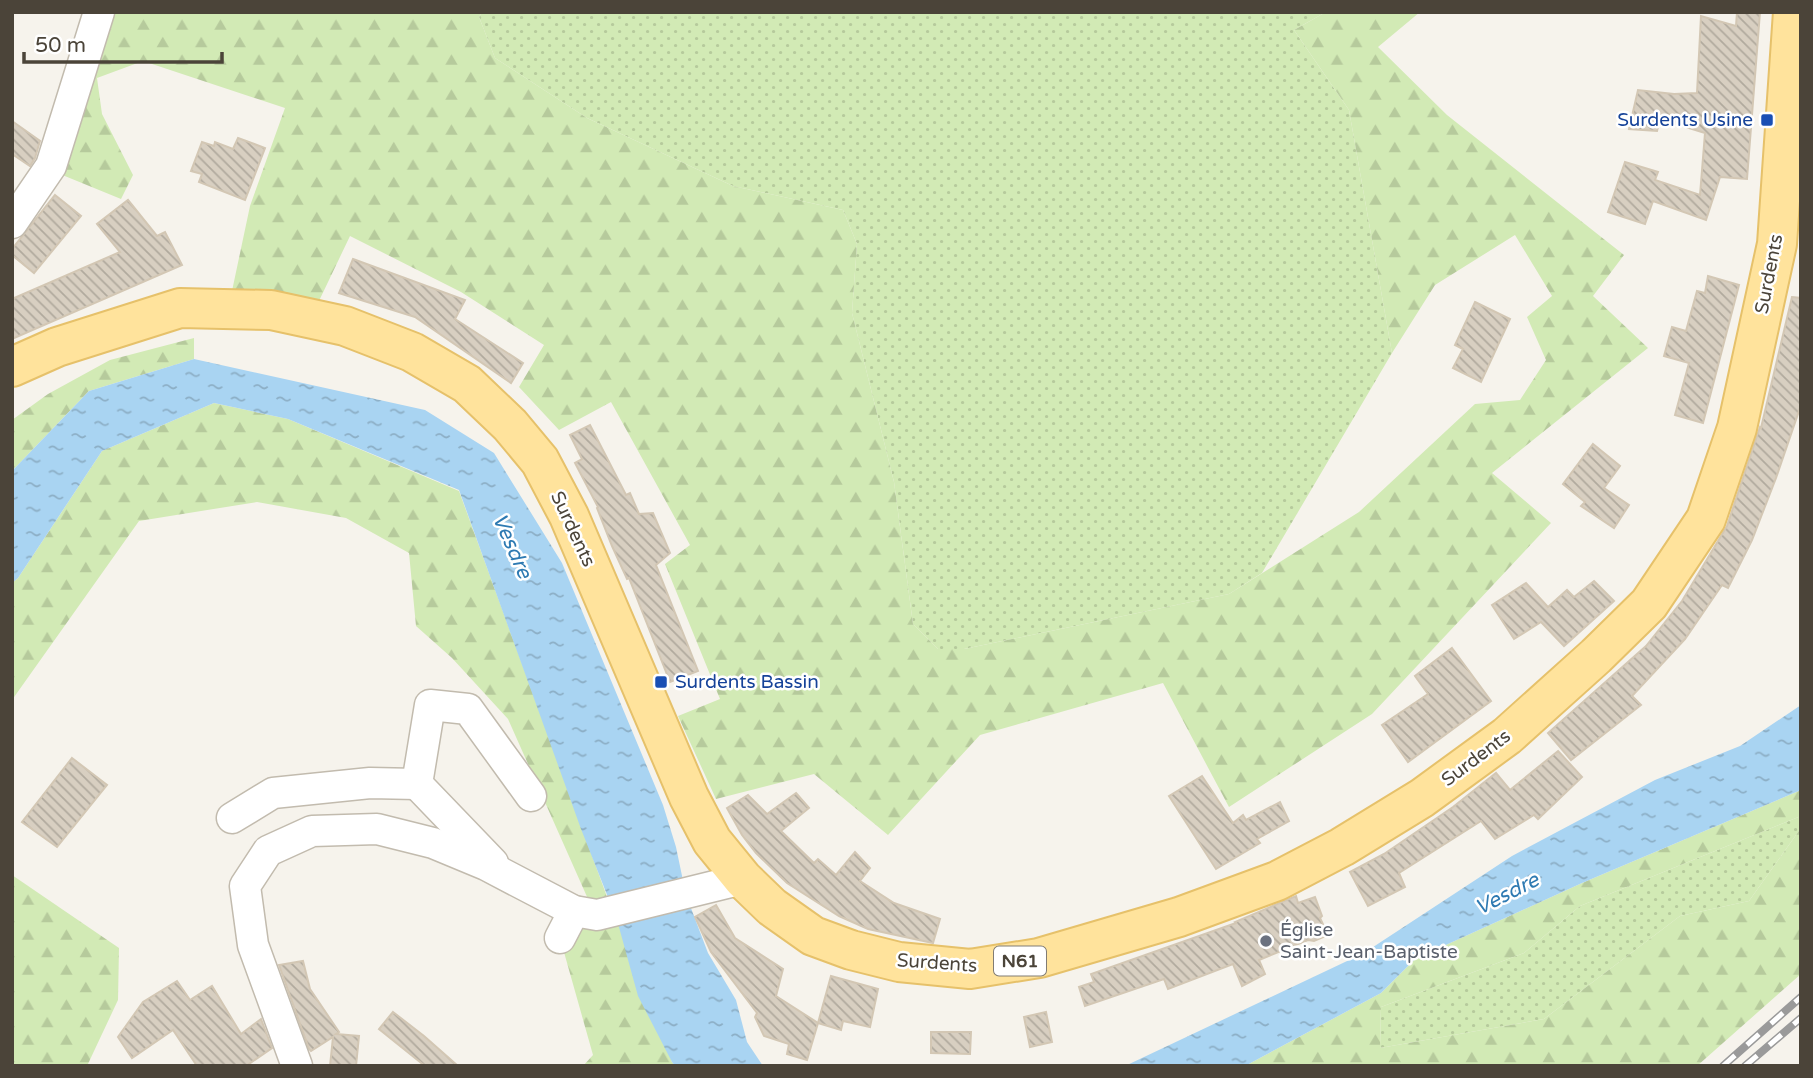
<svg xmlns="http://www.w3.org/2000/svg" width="1813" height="1078" viewBox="0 0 1813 1078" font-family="'Varela Round',sans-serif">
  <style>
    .grass { fill: url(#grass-dots) }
    .forest { fill: url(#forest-firs) }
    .water { fill: url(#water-ripples) }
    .building { fill: url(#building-back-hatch); stroke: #d3c7b4; stroke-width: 2 }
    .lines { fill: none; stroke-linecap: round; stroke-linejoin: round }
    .street-casing { stroke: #c2bbae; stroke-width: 33 }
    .primary-casing { stroke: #e6c16a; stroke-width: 42 }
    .street { stroke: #fff; stroke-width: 30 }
    .primary { stroke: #ffe39c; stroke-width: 38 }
    .rail-casing { stroke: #9a9a9a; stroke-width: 8 }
    .rail { stroke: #fff; stroke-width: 5; stroke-dasharray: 16; stroke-linecap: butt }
    .transit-dot { fill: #1a4fb4; stroke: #fff; stroke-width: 2.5 }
    .worship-dot { fill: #6b7280; stroke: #fff; stroke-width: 2.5 }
    .labels { text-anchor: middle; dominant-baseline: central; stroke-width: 5; stroke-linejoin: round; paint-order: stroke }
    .shield { fill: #fff; stroke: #817c74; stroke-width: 2 }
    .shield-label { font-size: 18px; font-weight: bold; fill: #4b4439 }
    .transit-label { font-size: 19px; fill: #164399; stroke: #fff; text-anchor: end }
    .street-label { font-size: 19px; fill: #4b4439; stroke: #fff }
    .worship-label { font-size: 19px; fill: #5b616d; stroke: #fff; text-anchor: start }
    .water-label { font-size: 21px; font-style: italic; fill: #2e7ab2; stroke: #fff }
  </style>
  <defs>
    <pattern id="grass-dots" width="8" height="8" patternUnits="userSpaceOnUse" patternTransform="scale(1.75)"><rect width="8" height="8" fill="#d2eab5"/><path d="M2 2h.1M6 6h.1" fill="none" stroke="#b6ca9c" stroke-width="1.8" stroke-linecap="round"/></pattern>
    <pattern id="forest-firs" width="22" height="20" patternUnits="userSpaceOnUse" patternTransform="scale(1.75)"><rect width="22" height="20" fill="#d2eab5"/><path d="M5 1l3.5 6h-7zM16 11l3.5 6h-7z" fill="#b6ca9c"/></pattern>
    <pattern id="water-ripples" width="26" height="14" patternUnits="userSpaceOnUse" patternTransform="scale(1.75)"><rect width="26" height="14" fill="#a9d4f2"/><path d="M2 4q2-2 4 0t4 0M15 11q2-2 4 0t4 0" fill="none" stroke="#8caec5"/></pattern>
    <pattern id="building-back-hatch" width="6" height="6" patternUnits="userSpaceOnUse" patternTransform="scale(1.75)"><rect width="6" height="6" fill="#d8cfc1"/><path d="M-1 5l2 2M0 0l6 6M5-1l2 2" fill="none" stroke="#b1aa9e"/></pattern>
  </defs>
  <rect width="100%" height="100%" fill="#f6f3ec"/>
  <g class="grass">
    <polygon points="482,12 1326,12 1294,30 1349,110 1392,353 1262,573 1229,594 964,649 938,649 913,624 894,482 852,313 857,244 843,210 733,186 587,118 495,58 479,17"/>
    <polygon points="1801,816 1801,828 1749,901 1680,916 1544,1019 1380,1048 1381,1007 1524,953 1580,906"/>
  </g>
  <g class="forest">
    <polygon points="104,12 482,12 479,17 495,58 587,118 733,186 843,210 857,244 852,313 894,482 913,624 938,649 964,649 1229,594 1359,512 1475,404 1520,400 1546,360 1527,317 1552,296 1515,235 1435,285 1392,353 1349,110 1294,30 1326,12 1420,12 1378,47 1447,115 1624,255 1593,296 1648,348 1492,473 1551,523 1372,714 1229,807 1163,683 980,735 888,835 814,774 716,799 678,716 720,699 665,564 690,545 611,402 559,430 519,387 544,345 461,292 350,236 318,303 232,291 250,206 285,108 143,61 97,78 102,114 133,175 121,199 55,172"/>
    <polygon points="194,338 194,359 89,391 12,471 12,420 48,394 110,360"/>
    <polygon points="214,403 288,419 459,491 610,905 588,899 508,719 452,658 416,626 409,553 346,518 257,502 139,521 12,700 12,583 18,578 102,451"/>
    <polygon points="1801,790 1801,816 1580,906 1524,953 1381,1007 1380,1048 1544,1019 1680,916 1749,901 1801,828 1801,974 1697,1066 1245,1066 1381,993 1415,959 1582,883"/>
    <polygon points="12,875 119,948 118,1000 87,1066 12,1066"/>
    <polygon points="615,914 672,1062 675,1066 583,1066 593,1055 560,938"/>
  </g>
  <g class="water">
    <polygon points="194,359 425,410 494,453 562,563 663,805 676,847 686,895 708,953 736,1000 747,1042 763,1066 675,1066 672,1062 638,996 617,920 581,829 459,490 288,419 214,403 102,451 18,578 12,583 12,471 89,391"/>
    <polygon points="1801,705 1801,790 1582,883 1415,959 1381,993 1245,1066 1125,1066 1364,953 1512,856 1655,780 1740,746"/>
  </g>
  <g class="building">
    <polygon points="1737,12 1760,12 1747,179 1720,177 1706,220 1653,201 1645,224 1608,212 1625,162 1658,172 1655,180 1700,195 1705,133 1660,119 1657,131 1629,129 1638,90 1674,94 1697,93 1701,16 1736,26"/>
    <polygon points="12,121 40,141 35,158 30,166 12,154"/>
    <polygon points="238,138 265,148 245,200 199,182 202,174 191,171 202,142 214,146 215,142 233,149"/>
    <polygon points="55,195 81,216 34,273 12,255 12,249"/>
    <polygon points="128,200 157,236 165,232 182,265 12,339 12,299 120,252 97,224"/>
    <polygon points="353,259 465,300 455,319 523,363 511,383 415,317 339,293"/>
    <polygon points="1708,276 1739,285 1703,423 1675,415 1689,363 1664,356 1672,327 1686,331 1697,291 1705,293"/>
    <polygon points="1792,297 1801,298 1801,405 1776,478 1752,540 1728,588 1722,585 1685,639 1632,696 1641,705 1571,760 1548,733 1646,646 1682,601 1727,526 1760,427 1761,428"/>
    <polygon points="1475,302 1510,319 1481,382 1453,368 1463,349 1455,345"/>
    <polygon points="590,425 626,495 630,493 639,514 653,513 670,553 656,565 698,671 670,682 629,578 627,579 612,546 597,508 598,507 575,463 582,459 570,435"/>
    <polygon points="1593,444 1620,466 1604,488 1629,505 1614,528 1581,506 1585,502 1563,484"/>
    <polygon points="1594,581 1614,601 1564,646 1541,622 1514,639 1492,605 1526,583 1548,607 1567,590 1574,597"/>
    <polygon points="1452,648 1491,701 1408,762 1382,725 1428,694 1415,676"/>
    <polygon points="1558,751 1582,777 1538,819 1534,815 1495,839 1481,821 1399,873 1405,887 1368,906 1350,872 1384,854 1453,807 1496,773 1510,790"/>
    <polygon points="72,758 107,785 57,847 22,822"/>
    <polygon points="1202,776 1233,823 1243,815 1246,820 1280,802 1289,821 1257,839 1260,843 1216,869 1169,796"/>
    <polygon points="796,793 809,808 781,831 814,863 818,859 836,875 855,852 870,868 860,881 894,903 940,919 933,943 868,929 839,916 787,883 756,853 742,835 727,808 748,795 767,814"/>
    <polygon points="1296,896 1298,903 1315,897 1322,916 1320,918 1328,935 1314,941 1308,940 1259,960 1265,974 1242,986 1233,964 1168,989 1164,979 1085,1006 1079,987 1094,982 1091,974 1236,923 1235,922"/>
    <polygon points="716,905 735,938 783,969 776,996 818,1023 807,1060 787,1054 789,1044 764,1036 755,1017 757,1013 711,952 695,917"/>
    <polygon points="303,961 310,989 339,1032 336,1034 359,1036 356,1066 330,1066 333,1037 311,1051 309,1049 279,965"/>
    <polygon points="831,976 878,989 870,1027 843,1021 841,1030 818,1023"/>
    <polygon points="177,981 190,1000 212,986 241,1034 261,1019 272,1048 246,1066 197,1066 173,1030 132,1058 118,1037 143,1002"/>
    <polygon points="393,1012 424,1036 458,1066 425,1066 379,1029"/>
    <polygon points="1046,1012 1052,1042 1030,1047 1024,1017"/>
    <polygon points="931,1032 971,1032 970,1054 931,1053"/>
  </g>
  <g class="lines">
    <defs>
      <g id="street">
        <polyline points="12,223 51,166 99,12"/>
        <polyline points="232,818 273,793 370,783 417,784"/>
        <polyline points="493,863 417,784 430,705 468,709 531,796"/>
        <polyline points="560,938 574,911"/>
        <polyline points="297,1066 253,945 245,886 268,851 312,831 377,829 433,843 486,865 574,911 597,915 743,879"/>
      </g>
      <polyline id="primary" points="12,367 57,347 180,308 271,310 345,326 412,352 467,384 510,425 540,461 569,516 689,797 712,841 743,879 772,907 813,936 851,950 899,962 970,969 1039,958 1179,917 1277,881 1342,847 1422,798 1507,736 1596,656 1649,604 1706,519 1737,428 1777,244 1793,12"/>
    </defs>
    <use href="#street" class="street-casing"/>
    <use href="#primary" class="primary-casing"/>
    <use href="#street" class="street"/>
    <use href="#primary" class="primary"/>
    <defs>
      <g id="rail">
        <polyline points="1723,1066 1801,997"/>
        <polyline points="1745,1066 1801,1018"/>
      </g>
    </defs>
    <use href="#rail" class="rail-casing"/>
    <use href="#rail" class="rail"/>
  </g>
  <g class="transit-dot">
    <rect x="1760" y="113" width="14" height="14" rx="3.5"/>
    <rect x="654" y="675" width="14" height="14" rx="3.5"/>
  </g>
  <circle class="worship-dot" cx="1266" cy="941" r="7"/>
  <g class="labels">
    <rect class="shield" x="994" y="946.5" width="52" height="29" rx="5"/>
    <g class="shield-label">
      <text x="1020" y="961">N61</text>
    </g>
    <g class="transit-label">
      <text x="1753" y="120">Surdents Usine</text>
      <text x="675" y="682" text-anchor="start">Surdents Bassin</text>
    </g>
    <g class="street-label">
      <text transform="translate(1769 274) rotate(-79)">Surdents</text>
      <text transform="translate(573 529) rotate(65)">Surdents</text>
      <text transform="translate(1476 758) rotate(-37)">Surdents</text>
      <text transform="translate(937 963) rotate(4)">Surdents</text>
    </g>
    <g class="worship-label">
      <text x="1280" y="930">Église<tspan x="1280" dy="22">Saint-Jean-Baptiste</tspan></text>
    </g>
    <g class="water-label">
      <text transform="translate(512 546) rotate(66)">Vesdre</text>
      <text transform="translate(1507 894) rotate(-27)">Vesdre</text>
    </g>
  </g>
  <rect width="1813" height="1078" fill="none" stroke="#4b4439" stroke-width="28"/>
  <path d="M24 52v10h198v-10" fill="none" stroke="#4b4439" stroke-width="3.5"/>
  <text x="35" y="52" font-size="21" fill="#4b4439" stroke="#ffffff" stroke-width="5" paint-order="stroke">50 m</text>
</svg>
